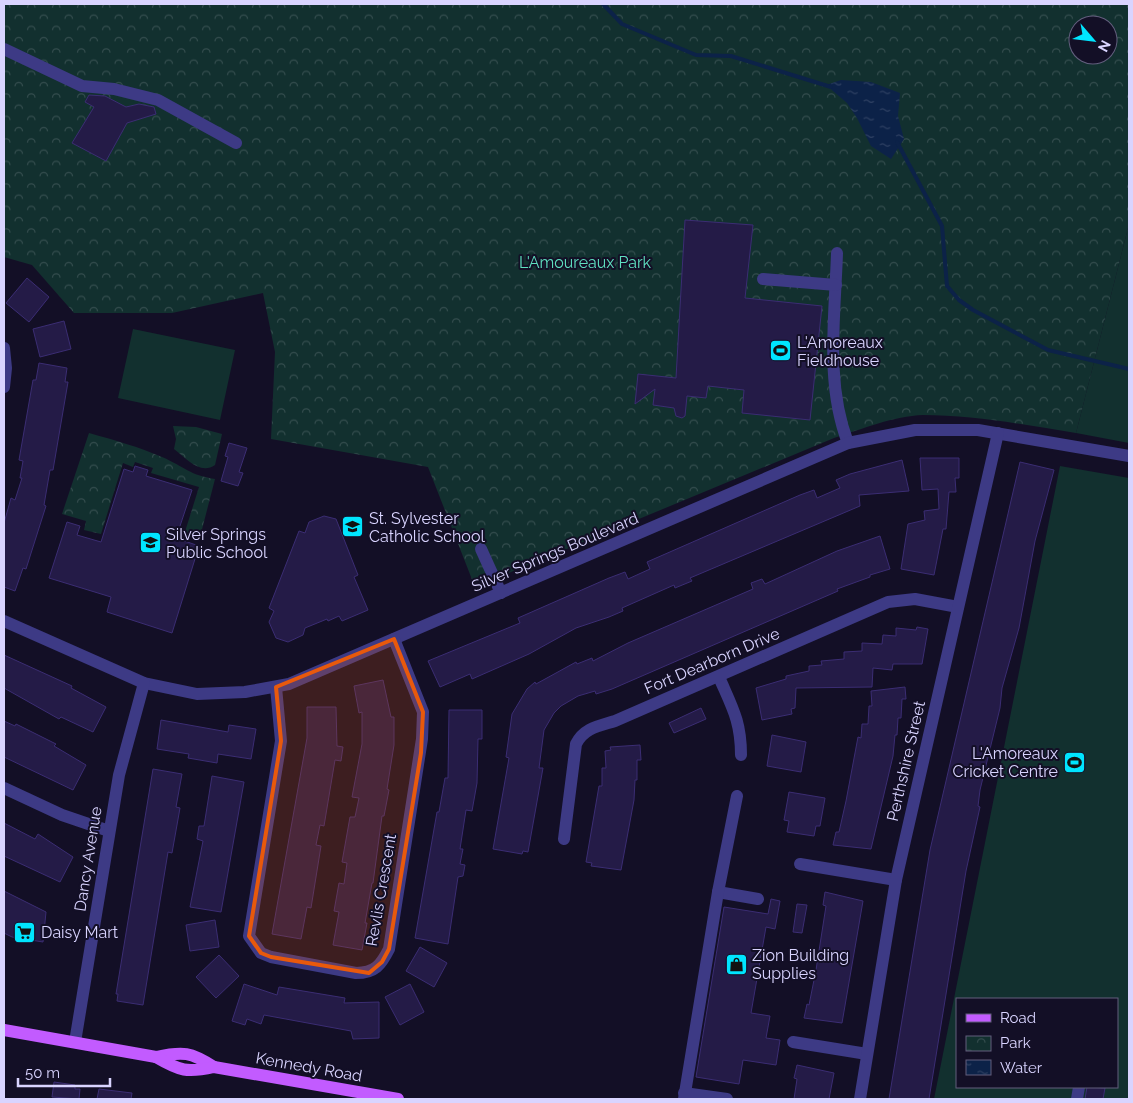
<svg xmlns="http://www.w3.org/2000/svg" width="1133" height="1103" viewBox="0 0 1133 1103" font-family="Raleway,sans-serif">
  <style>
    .grass { fill: #12302f; fill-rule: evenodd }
    .park { fill: url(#park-crowns); fill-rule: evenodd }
    .water { fill: url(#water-ripples) }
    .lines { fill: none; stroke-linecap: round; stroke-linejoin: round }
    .stream { stroke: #0c2248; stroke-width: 4 }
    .building { fill: #241b47; stroke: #3b2d73 }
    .minor { stroke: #3d3a85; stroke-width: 12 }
    .major { stroke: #c25bff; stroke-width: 12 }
    .marked { fill: #e8590c; fill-opacity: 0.2; stroke: #e8590c; stroke-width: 4; stroke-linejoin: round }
    .labels { text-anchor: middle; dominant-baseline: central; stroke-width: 4; stroke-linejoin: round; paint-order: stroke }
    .park-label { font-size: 16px; fill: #5fe0c0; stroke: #130f26 }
    .poi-label { font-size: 16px; fill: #d9d4ff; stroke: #130f26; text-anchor: start }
    .street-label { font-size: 16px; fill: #d9d4ff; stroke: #130f26 }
  </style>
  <defs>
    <pattern id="park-crowns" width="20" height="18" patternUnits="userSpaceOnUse" patternTransform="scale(1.25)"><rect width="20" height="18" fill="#12302f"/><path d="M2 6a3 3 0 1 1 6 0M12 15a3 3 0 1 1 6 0" fill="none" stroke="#344d4e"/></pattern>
    <pattern id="water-ripples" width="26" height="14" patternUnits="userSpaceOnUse" patternTransform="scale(1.25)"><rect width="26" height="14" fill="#0c2248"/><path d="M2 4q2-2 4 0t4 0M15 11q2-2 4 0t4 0" fill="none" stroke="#2f4163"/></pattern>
  </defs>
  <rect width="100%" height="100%" fill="#130f26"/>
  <g class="grass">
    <polygon points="1129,224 1129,443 1076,433"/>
    <polygon points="133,329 235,350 220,420 118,398"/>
    <path d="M1060,466L1129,478V1099H934ZM957,999H1117V1087H957Z"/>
  </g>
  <g class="park">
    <path d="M4,4H1129V224L1076,433C1026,425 974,415 923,415C894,416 862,429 834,438L475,587L428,467L271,439L275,352L263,293L172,313H74L32,265L4,257ZM1078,25H1108V55H1078Z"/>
    <path d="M173,426L196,427L222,434L215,465C200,475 187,459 174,449L176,439Z"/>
    <path d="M89,433C114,440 139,447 162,457C185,467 189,475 215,479L199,541L184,535L199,487L151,473L153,468L135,462L133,467L123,463L101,534L84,530L86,521L62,514Z"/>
  </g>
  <polygon class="water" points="841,80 871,82 900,93 898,116 904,139 891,159 871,146 857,118 847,103 826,85"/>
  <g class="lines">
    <g class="stream">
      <polyline points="603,4 622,24 696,55 731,56 831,87"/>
      <polyline points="897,142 942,226 947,286 959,300 973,310 1048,350 1129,369"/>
    </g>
  </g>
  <g class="building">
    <polygon points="89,95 105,96 126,107 139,104 154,107 156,114 127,123 106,161 72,143 94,107 85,102"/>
    <polygon points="685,220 753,225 745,298 822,306 810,420 742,413 744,390 708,386 706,398 687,396 685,416 682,418 676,416 674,408 653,405 655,389 635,404 638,374 676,378"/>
    <polygon points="27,278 49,297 29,322 6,303"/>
    <polygon points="64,321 71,349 40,357 33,329"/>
    <polygon points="39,363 67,368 65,382 68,382 53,470 50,470 44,505 46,506 26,569 23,568 15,591 4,587 4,523 11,498 15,500 22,478 20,478 23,461 19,460 33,380 36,380"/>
    <polygon points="229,443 247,448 239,472 243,473 238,486 221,481 228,457 225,456"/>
    <polygon points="920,458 959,458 959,478 955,478 956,492 949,492 946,529 943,529 934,575 901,569 908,524 925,520 924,511 939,509 938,489 922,490"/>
    <polygon points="902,460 909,491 859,495 860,506 690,578 692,581 675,588 674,585 622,608 623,611 609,617 576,628 529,654 472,679 470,674 440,687 428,661 520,623 518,618 609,578 625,572 628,579 650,569 647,562 800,495 814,490 817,498 840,488 836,480 850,474"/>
    <polygon points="1020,462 1054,470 1035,541 1019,628 1002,688 1000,708 980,790 978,806 980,807 966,871 929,1099 889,1099 930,850"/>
    <polygon points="135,466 148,470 146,476 192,490 176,538 199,546 172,633 107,612 111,597 49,578 67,522 80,526 77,535 101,542 124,469 133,472"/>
    <polygon points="324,516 336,519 358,575 354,577 368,610 342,621 339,616 328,621 327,619 305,628 303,635 288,642 276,638 269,622 274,611 269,608 299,531 305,533 309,522"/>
    <polygon points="880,536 890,569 870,575 870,577 837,589 838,591 612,689 596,694 595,691 578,696 561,706 554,713 544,730 539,768 543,768 528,852 523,851 522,854 493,849 509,758 506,757 512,714 527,689 535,682 536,684 576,662 577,664 592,658 593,661 628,643 753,589 751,583 762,579 765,584 837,551"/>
    <polygon points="917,627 928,629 922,664 893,664 892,670 873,668 872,687 796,688 795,708 791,709 792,714 762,720 756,688 786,679 786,676 809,671 809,666 822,665 821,661 844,659 844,652 862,651 862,643 882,644 883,635 896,636 896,628 916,630"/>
    <polygon points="4,655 72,686 71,688 106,707 93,732 61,717 59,719 4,688"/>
    <polygon points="383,680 391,717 394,717 394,745 387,789 389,790 384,816 382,816 373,883 372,883 365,923 367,923 362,950 333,945 339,912 334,911 339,883 344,884 347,863 342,862 350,817 355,817 359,798 352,797 362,744 362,712 359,713 354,686"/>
    <polygon points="905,687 906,699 902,699 901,718 898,718 897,735 895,735 893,756 871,849 833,845 836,832 839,832 846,801 858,737 861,738 862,724 868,724 869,706 872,706 871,691"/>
    <polygon points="307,707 336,707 337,746 343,747 341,761 335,760 324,826 320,825 316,845 321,846 311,908 307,907 301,939 272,934 307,738"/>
    <polygon points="701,708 706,719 674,733 669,723"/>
    <polygon points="449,710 482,710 482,739 478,739 477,783 472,811 466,810 460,849 463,849 460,864 465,865 463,876 458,877 448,944 415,938 437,812 439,812 445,778 448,778"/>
    <polygon points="161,720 228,732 229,725 256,729 251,759 218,754 217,763 188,758 189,754 157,749"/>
    <polygon points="4,721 15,726 16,724 56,744 54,746 86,765 73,790 4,757"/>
    <polygon points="772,735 806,742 801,772 767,766"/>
    <polygon points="640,745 641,760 637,760 637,780 635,780 634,800 621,870 591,866 592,863 586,862 599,786 602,786 602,768 606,768 605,751 611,750 610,747"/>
    <polygon points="153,769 182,774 176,807 180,808 172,853 168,852 143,1005 117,1001 118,994 116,994"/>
    <polygon points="212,776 244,782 221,912 190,907 203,841 197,839 199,826 204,826"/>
    <polygon points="789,792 825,798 820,826 816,826 814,836 787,832 789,821 784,820"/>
    <polygon points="4,823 35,839 38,834 73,857 60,882 4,856"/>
    <polygon points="4,891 46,912 43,942 12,937 4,933"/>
    <polygon points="825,892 863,901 842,1023 804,1018 807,1004 809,1005 816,970 826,906 823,905"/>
    <polygon points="771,899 780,901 775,929 766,927 751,1013 770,1016 766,1038 780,1040 776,1065 743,1060 739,1084 696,1077 724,907 768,914"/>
    <polygon points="797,904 807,905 802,933 793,932"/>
    <polygon points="215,920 219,947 190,951 186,925"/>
    <polygon points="420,947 447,963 434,987 406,971"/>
    <polygon points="219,955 239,976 216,998 196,977"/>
    <polygon points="244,984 277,995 279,987 345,998 344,1003 379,1002 379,1038 353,1039 351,1031 264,1015 261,1024 247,1019 245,1025 232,1021"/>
    <polygon points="410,984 424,1012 400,1025 385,997"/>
    <polygon points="797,1065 834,1073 829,1099 794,1099 797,1079 794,1078"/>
    <polygon points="54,1082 75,1085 75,1089 80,1089 79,1099 52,1097"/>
    <polygon points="1087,1087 1105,1088 1103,1099 1085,1099"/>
    <polygon points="99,1089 132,1093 131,1099 97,1099"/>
  </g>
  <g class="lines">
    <g class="minor">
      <polyline points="4,49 82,86 114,89 158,100 236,143"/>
      <path d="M837,253C835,317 825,383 848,443"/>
      <polyline points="763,279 836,285"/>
      <polyline points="4,348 6,368 4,387"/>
      <polyline points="481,549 501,593"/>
      <polyline points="4,621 144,683 197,694 245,692 289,684 848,443 915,430 978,430 1129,456"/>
      <path d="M719,677C732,707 741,721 741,755"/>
      <path d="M276,687L281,741L249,936L261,953L271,957L356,973C375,973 381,965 389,949L422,739L423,712L394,639"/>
      <polyline points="4,788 62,815 109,831"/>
      <path d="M564,839L576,744C584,728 599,726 615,721L888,602L915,599L958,607"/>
      <polyline points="800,864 896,880"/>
      <polyline points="718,892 758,899"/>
      <polyline points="75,1042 119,775 144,683"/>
      <polyline points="793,1042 867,1054"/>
      <polyline points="684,1093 727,1099"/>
      <polyline points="684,1099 718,892 737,796"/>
      <polyline points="860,1099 896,880 998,433"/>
      <polyline points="1077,1099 1079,1087"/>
    </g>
    <g class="major">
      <path d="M4,1030L156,1057C183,1051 191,1052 214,1067"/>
      <path d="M156,1057C180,1071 187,1073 214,1067L398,1099"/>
    </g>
  </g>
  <path class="marked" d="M394,639L423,712L421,753L389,949L382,962L369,973L271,957L261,953L249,936L281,741L276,687Z"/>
  <defs>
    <symbol id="stadium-square" viewBox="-11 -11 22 22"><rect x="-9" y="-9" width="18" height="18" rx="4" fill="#00e5ff" stroke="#130f26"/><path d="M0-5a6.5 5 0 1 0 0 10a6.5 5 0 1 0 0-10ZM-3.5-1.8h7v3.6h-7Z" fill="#111"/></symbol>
    <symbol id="school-square" viewBox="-11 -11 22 22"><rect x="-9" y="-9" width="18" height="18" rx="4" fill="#00e5ff" stroke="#130f26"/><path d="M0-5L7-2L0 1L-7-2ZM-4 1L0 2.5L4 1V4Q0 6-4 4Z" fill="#111"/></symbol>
    <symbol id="supermarket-square" viewBox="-11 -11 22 22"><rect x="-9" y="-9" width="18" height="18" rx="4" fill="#00e5ff" stroke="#130f26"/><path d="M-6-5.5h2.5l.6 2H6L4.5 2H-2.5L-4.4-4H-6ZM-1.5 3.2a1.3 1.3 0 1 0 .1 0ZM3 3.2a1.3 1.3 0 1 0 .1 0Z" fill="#111"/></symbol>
    <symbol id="shop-square" viewBox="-11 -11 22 22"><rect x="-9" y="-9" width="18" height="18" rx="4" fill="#00e5ff" stroke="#130f26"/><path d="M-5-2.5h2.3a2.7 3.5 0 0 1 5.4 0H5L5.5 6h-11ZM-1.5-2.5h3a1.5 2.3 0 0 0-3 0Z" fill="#111"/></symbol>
  </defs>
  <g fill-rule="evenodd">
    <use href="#stadium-square" x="768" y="338" width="25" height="25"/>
    <use href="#school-square" x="340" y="514" width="25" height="25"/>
    <use href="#school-square" x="138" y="530" width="25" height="25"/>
    <use href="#stadium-square" x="1062" y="750" width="25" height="25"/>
    <use href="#supermarket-square" x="12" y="920" width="25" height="25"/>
    <use href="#shop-square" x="724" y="952" width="25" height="25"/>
  </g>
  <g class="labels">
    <g class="park-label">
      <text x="585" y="262">L'Amoureaux Park</text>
    </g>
    <g class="poi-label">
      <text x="797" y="342">L'Amoreaux<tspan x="797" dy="18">Fieldhouse</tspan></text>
      <text x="369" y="518">St. Sylvester<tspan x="369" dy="18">Catholic School</tspan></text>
      <text x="166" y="534">Silver Springs<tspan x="166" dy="18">Public School</tspan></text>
      <text x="1058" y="753" text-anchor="end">L'Amoreaux<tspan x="1058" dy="18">Cricket Centre</tspan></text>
      <text x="41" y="932">Daisy Mart</text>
      <text x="752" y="955">Zion Building<tspan x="752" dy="18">Supplies</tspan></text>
    </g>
    <g class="street-label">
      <text transform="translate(555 552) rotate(-23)">Silver Springs Boulevard</text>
      <text transform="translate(712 661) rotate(-23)">Fort Dearborn Drive</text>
      <text transform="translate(906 761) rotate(-77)">Perthshire Street</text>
      <text transform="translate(88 859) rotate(-81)">Dancy Avenue</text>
      <text transform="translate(381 890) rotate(-80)">Revlis Crescent</text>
      <text transform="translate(309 1067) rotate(10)">Kennedy Road</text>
    </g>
  </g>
  <rect width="1133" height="1103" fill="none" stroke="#d9d4ff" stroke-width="10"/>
  <rect x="956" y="998" width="162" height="90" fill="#130f26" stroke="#625e7d"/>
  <rect x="966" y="1014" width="25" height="8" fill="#c25bff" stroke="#625e7d"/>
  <text x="1000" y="1023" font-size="15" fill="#d9d4ff">Road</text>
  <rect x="966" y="1036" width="25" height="15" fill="url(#park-crowns)" stroke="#625e7d"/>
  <text x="1000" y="1048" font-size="15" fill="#d9d4ff">Park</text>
  <rect x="966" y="1060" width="25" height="15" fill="url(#water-ripples)" stroke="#625e7d"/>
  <text x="1000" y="1073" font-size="15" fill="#d9d4ff">Water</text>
  <g transform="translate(1093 40) rotate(118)"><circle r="24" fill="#130f26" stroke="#625e7d"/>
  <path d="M0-4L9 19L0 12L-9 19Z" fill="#00e5ff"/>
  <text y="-8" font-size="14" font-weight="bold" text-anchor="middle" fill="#d9d4ff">N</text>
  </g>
  <path d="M18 1078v8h92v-8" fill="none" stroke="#d9d4ff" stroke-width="2.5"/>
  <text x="25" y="1078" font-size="15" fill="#d9d4ff" stroke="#130f26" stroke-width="4" paint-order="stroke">50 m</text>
</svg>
